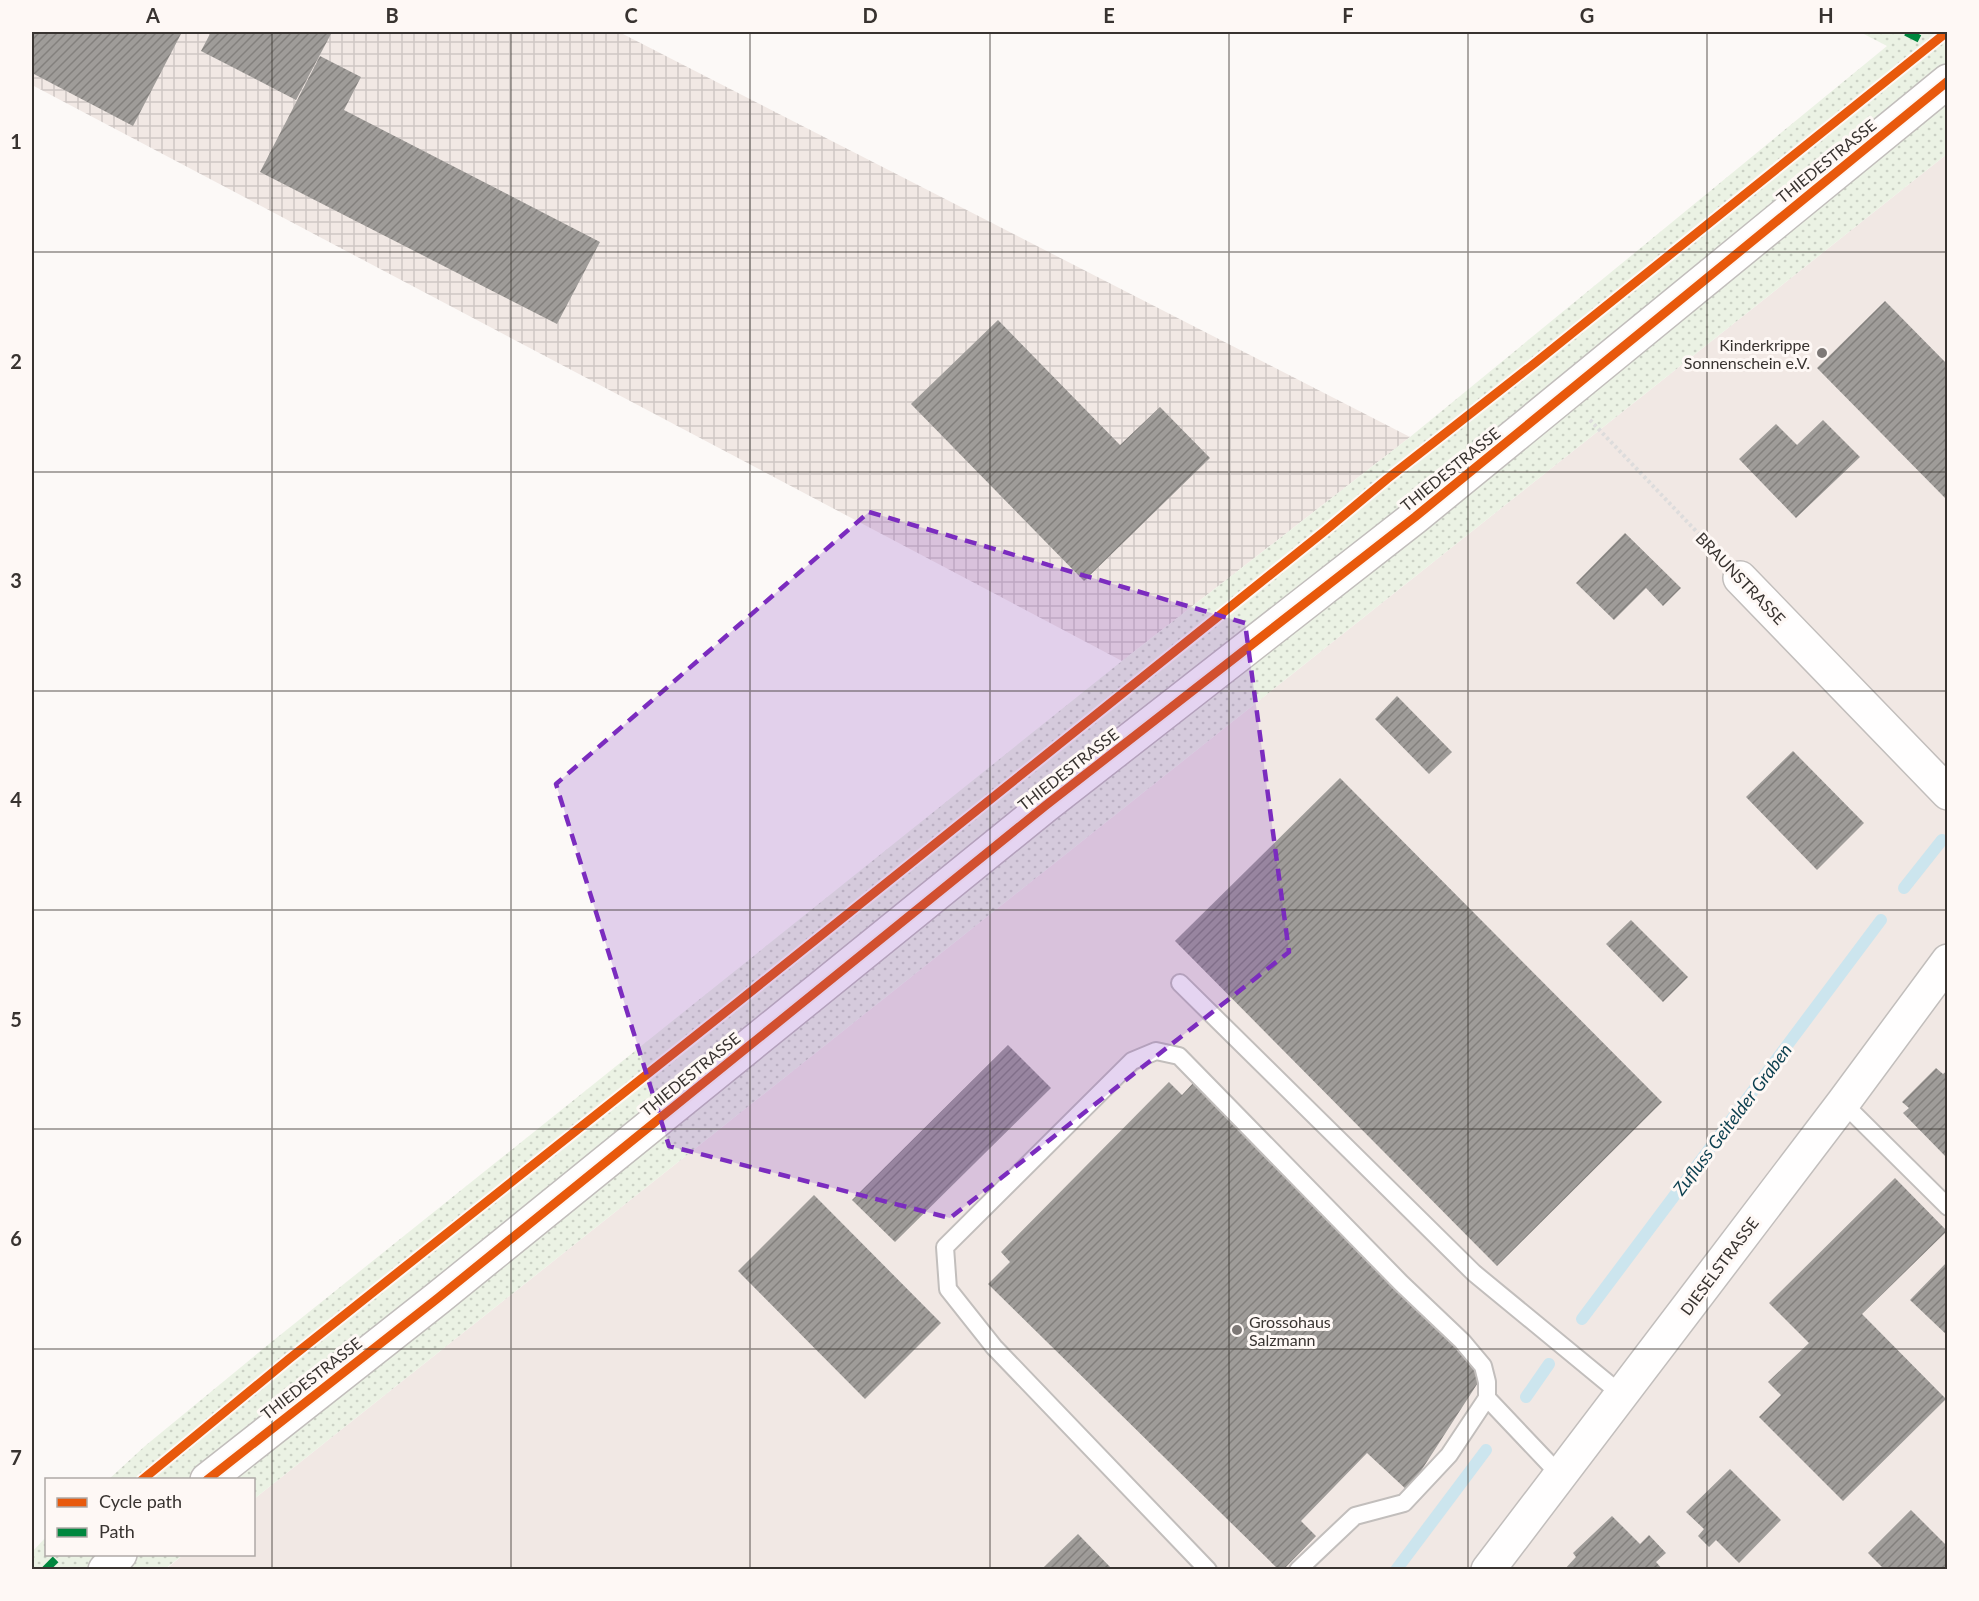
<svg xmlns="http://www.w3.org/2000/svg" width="1979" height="1601" viewBox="0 0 1979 1601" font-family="Lato,sans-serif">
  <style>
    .built { fill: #f1e8e4 }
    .industrial { fill: url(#industrial-grid) }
    .grass { fill: url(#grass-dots) }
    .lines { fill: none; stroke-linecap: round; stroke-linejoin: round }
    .stream { stroke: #cce5ee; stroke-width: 12 }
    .building { fill: url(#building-hatch) }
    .service-casing { stroke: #c2bebc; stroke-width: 20 }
    .minor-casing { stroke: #c2bebc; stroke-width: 36 }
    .tertiary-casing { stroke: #c2bebc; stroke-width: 36 }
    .path { stroke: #dddcdc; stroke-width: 4; stroke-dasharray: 3 3; stroke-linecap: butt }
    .service { stroke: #fffefe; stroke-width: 16 }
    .minor { stroke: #fffefe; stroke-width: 33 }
    .tertiary { stroke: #fffefe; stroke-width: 33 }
    .quiet { stroke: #00873e; stroke-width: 8; stroke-dasharray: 15 8; stroke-linecap: butt }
    .cycleway-casing { stroke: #fef8f5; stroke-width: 13 }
    .cycleway { stroke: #e8590c; stroke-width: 9 }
    .marked { fill: #7b2cbf; fill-opacity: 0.2; stroke: #7b2cbf; stroke-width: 4.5; stroke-dasharray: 12 8; stroke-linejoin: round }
    .grid { fill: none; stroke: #383330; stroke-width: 1.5; stroke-opacity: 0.55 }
    .poi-dot { fill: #7d7876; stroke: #fef8f5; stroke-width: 2 }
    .labels { text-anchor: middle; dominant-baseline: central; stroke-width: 6; stroke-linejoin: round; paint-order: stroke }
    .street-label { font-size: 16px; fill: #383330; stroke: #fef8f5 }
    .poi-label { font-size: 16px; fill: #383330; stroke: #fef8f5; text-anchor: end }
    .water-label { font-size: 18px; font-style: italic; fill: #0b3f4f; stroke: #fef8f5 }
    .neatline { fill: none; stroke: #383330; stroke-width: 2 }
    .grid-label { font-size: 20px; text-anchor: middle; font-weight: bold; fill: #383330 }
  </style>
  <defs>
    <pattern id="industrial-grid" width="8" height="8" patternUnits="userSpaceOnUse" patternTransform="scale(1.5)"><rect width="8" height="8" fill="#f1e8e4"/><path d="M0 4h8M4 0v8" fill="none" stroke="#cfc7c4"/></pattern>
    <pattern id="grass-dots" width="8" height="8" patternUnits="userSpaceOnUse" patternTransform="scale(1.5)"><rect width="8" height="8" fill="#ebf2e4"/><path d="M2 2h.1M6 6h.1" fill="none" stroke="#cad0c4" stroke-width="1.8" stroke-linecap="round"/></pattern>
    <pattern id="building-hatch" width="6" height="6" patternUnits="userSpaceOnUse" patternTransform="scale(1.5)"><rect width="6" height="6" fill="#9f9c99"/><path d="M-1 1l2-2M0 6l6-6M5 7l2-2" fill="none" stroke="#83807d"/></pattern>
  </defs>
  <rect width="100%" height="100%" fill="#fcf9f7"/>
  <polygon class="built" points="1947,154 1947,1569 165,1570 183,1555 254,1554 254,1499"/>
  <polygon class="industrial" points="32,32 619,32 1410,437 1122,661 32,85"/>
  <g class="grass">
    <polygon points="1860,32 1947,32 1947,154 254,1499 254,1480 108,1480 145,1446 269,1344 1122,661 1410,437 1887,46"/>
    <polygon points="46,1537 46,1554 183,1555 165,1569 32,1570 32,1552"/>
  </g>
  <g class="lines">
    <g class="stream">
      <polyline points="1904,888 1942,840"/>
      <polyline points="1582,1319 1881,920"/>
      <polyline points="1526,1397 1549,1364"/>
      <polyline points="1396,1570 1486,1450"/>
    </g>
  </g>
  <g class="building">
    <polygon points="32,32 182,32 133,126 32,73"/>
    <polygon points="211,32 332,32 296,100 201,51"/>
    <polygon points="320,56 361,77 344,110 600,242 557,324 260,172"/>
    <polygon points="1885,301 1948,365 1948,501 1817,368"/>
    <polygon points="998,320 1120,445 1160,407 1210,458 1084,581 911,404"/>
    <polygon points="1823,420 1860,457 1796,518 1739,459 1776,424 1797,445"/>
    <polygon points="1625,533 1681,588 1663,606 1646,588 1614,620 1576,583"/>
    <polygon points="1397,696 1452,752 1429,774 1375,719"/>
    <polygon points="1793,751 1864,823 1817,870 1746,797"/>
    <polygon points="1340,778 1662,1102 1497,1266 1175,941"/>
    <polygon points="1631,920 1688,977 1663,1002 1606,944"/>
    <polygon points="1008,1045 1051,1088 895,1242 852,1200"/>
    <polygon points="1936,1068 1943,1074 1948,1070 1948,1159 1903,1113 1909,1108 1902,1102"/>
    <polygon points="1195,1081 1483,1375 1408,1491 1367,1453 1301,1521 1316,1536 1283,1570 1279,1570 988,1284 1010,1262 1001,1252 1169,1082 1182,1095"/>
    <polygon points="1895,1178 1947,1231 1862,1314 1946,1399 1843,1501 1759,1417 1781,1395 1768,1382 1809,1343 1769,1303"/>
    <polygon points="814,1195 941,1323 865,1399 738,1271"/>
    <polygon points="1948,1261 1948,1336 1910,1300"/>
    <polygon points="1730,1469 1781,1520 1739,1563 1716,1540 1709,1547 1698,1536 1704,1529 1686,1512"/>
    <polygon points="1911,1510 1948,1547 1948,1570 1885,1570 1868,1553"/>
    <polygon points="1612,1516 1640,1544 1649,1535 1666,1553 1656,1562 1663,1570 1564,1570 1576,1557 1573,1553"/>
    <polygon points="1078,1534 1113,1570 1043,1568"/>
  </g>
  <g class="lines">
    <defs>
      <g id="service">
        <polyline points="1180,983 1474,1273 1621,1394"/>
        <polyline points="1843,1103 1948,1207"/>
        <polyline points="1487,1398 1560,1475"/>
        <polyline points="1208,1570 994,1347 948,1289 945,1247 1132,1061 1156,1051 1179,1056 1401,1283 1462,1341 1483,1366 1487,1382 1487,1398 1449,1455 1404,1503 1355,1516 1298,1570"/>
      </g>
      <g id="minor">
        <polyline points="1740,578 1948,793"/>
        <polyline points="1488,1570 1843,1103 1948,961"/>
      </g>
      <g id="tertiary">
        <polyline points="207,1480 438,1298 1045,806 1415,517 1948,81"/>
        <polyline points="105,1570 120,1554"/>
      </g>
    </defs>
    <use href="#service" class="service-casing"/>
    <use href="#minor" class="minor-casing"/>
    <use href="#tertiary" class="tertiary-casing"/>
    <polyline class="path" points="1590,420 1717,553"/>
    <use href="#service" class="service"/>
    <use href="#minor" class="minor"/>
    <use href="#tertiary" class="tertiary"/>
    <g class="quiet">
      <polyline points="1906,32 1932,45"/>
      <polyline points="45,1570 61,1554"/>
    </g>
    <defs>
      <g id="cycleway">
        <polyline points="142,1480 289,1359 738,1002 1326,530 1387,479 1535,363 1947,32"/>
        <polyline points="207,1480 438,1298 1045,806 1415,517 1948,81"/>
      </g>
    </defs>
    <use href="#cycleway" class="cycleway-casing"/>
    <use href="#cycleway" class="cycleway"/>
  </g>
  <path class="marked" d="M869,512L1245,623L1289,952L950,1218L669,1146L556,784Z"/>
  <path class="grid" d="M272,32V1570M511,32V1570M750,32V1570M990,32V1570M1229,32V1570M1468,32V1570M1707,32V1570M32,252H1948M32,472H1948M32,691H1948M32,910H1948M32,1129H1948M32,1349H1948"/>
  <g class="poi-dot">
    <circle cx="1822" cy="353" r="6"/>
    <circle cx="1237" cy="1330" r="6"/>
  </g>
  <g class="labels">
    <g class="street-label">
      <text transform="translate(1826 161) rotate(-39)">THIEDESTRASSE</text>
      <text transform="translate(1450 469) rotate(-39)">THIEDESTRASSE</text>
      <text transform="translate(1741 578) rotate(46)">BRAUNSTRASSE</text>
      <text transform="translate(1068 769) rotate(-38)">THIEDESTRASSE</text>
      <text transform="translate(690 1074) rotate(-39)">THIEDESTRASSE</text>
      <text transform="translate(1719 1266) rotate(-53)">DIESELSTRASSE</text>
      <text transform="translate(311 1378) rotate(-38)">THIEDESTRASSE</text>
    </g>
    <g class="poi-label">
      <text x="1810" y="344">Kinderkrippe<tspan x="1810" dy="18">Sonnenschein e.V.</tspan></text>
      <text x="1249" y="1321" text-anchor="start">Grossohaus<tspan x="1249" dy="18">Salzmann</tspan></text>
    </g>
    <g class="water-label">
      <text transform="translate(1732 1119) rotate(-53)">Zufluss Geitelder Graben</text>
    </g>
  </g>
  <rect width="1979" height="1601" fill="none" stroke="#fef8f5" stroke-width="66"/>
  <rect x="45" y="1478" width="210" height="78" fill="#fef8f5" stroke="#afa9a6" stroke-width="1.5"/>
  <rect x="57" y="1498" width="30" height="9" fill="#e8590c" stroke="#afa9a6" stroke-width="1.5"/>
  <text x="99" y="1508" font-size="18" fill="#383330">Cycle path</text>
  <rect x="57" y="1528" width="30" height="9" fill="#00873e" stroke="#afa9a6" stroke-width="1.5"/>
  <text x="99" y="1538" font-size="18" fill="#383330">Path</text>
  <rect x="33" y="33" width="1913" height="1535" class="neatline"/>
  <g class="grid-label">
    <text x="153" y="23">A</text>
    <text x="392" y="23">B</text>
    <text x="631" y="23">C</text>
    <text x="870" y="23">D</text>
    <text x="1109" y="23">E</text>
    <text x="1348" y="23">F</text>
    <text x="1587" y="23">G</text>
    <text x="1826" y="23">H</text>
    <text x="16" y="149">1</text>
    <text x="16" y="369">2</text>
    <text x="16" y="588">3</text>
    <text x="16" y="807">4</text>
    <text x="16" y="1027">5</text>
    <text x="16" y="1246">6</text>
    <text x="16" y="1465">7</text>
  </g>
</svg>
